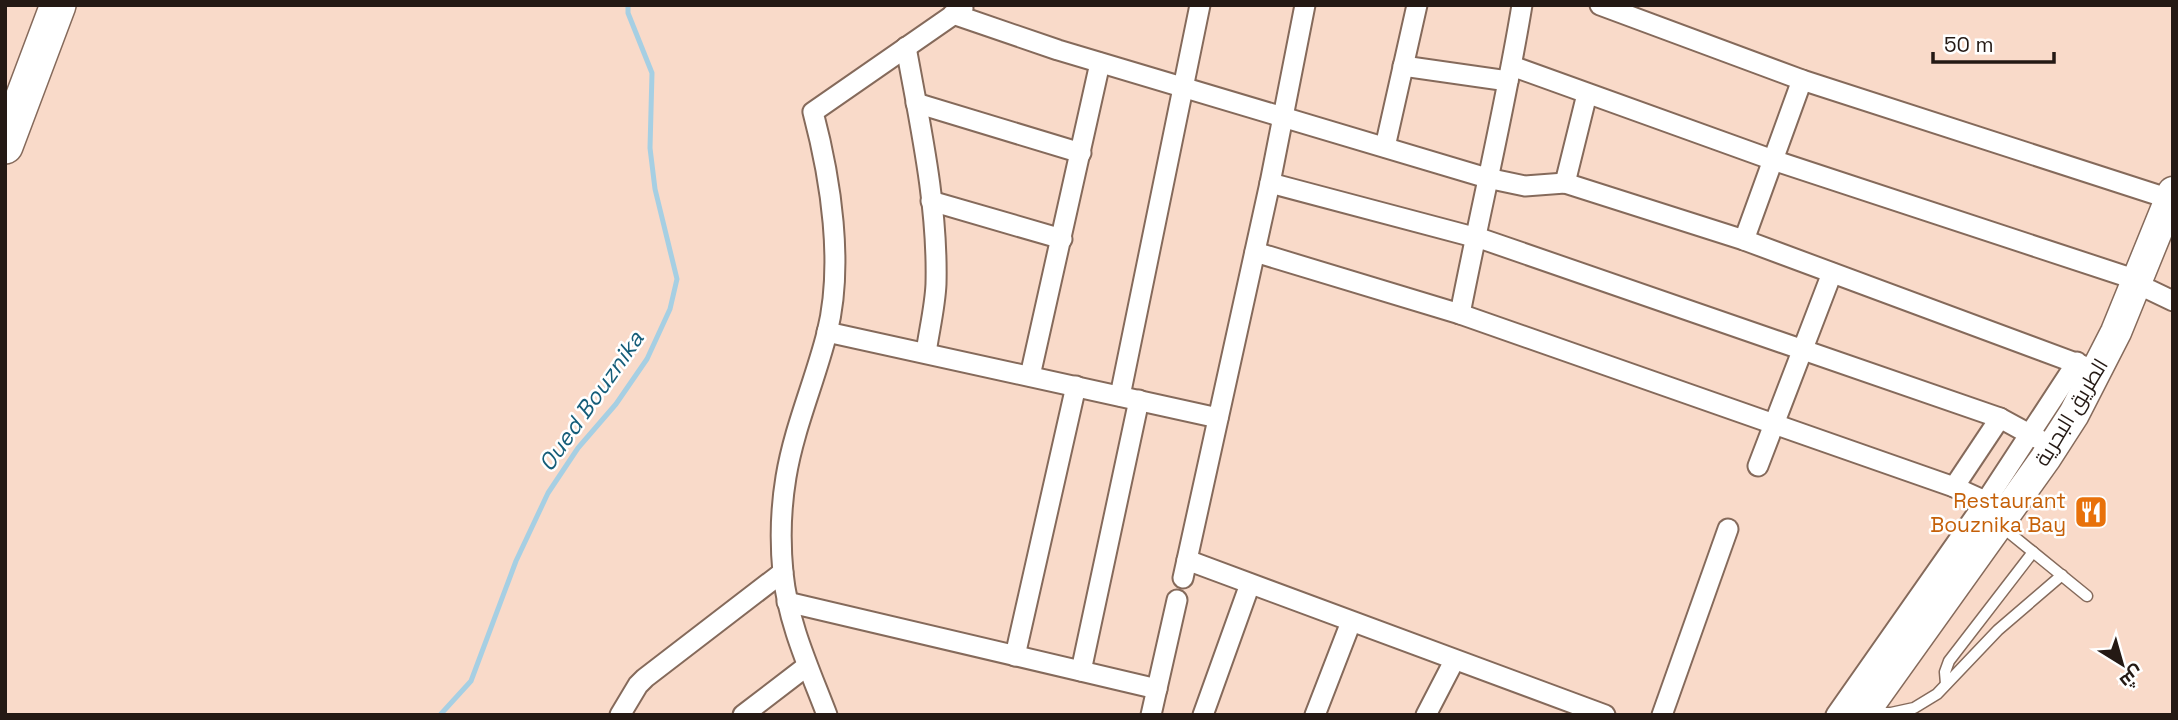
<svg xmlns="http://www.w3.org/2000/svg" width="2178" height="720" viewBox="0 0 2178 720" font-family="'Space Grotesk',Cairo,sans-serif">
  <style>
    .lines { fill: none; stroke-linecap: round; stroke-linejoin: round }
    .stream { stroke: #a6cfe3; stroke-width: 5 }
    .lane-casing { stroke: #856a5b; stroke-width: 13 }
    .street-casing { stroke: #856a5b; stroke-width: 23 }
    .primary-casing { stroke: #856a5b; stroke-width: 33 }
    .highway-casing { stroke: #856a5b; stroke-width: 38 }
    .lane { stroke: #fff; stroke-width: 10 }
    .street { stroke: #fff; stroke-width: 19 }
    .primary { stroke: #fff; stroke-width: 30 }
    .highway { stroke: #fff; stroke-width: 35 }
    .labels { text-anchor: middle; dominant-baseline: central; stroke-width: 5; stroke-linejoin: round; paint-order: stroke }
    .street-label { font-size: 21px; fill: #241914; stroke: #fff }
    .food-label { font-size: 21px; fill: #c56008; stroke: #fff; text-anchor: end }
    .water-label { font-size: 23px; font-style: italic; fill: #155d79; stroke: #fff }
  </style>
  <rect width="100%" height="100%" fill="#f9dac9"/>
  <g class="lines">
    <polyline class="stream" points="440,715 471,681 516,561 548,493 578,448 616,404 647,359 670,309 677,279 655,189 650,148 652,73 628,13 628,5"/>
    <defs>
      <g id="lane">
        <polyline points="2001,526 2087,596"/>
        <polyline points="1946,684 1945,672 1949,661 2033,552"/>
        <polyline points="1879,713 1891,713 1914,708 1937,694 1998,630 2062,575"/>
      </g>
      <g id="street">
        <polyline points="1600,5 1802,80 2170,199"/>
        <polyline points="953,14 1058,50 1487,178 1525,186 1565,183 1744,240 2097,371"/>
        <path d="M906,47C920,125 938,204 936,284C935,307 929,331 926,353"/>
        <polyline points="1403,66 1508,81"/>
        <polyline points="1512,66 1773,160 2137,280"/>
        <polyline points="916,103 1081,153"/>
        <polyline points="1385,147 1417,5"/>
        <polyline points="1270,183 1485,240 2000,418 2053,447"/>
        <polyline points="1565,183 1587,94"/>
        <polyline points="931,201 1062,239"/>
        <polyline points="1744,240 1802,80"/>
        <polyline points="1255,252 1460,314 1954,487 2007,511"/>
        <polyline points="2150,290 2173,301"/>
        <path d="M1460,314C1480,211 1505,109 1522,5"/>
        <polyline points="827,332 1218,418"/>
        <polyline points="1030,376 1100,63"/>
        <polyline points="1120,396 1200,5"/>
        <polyline points="1758,466 1832,273"/>
        <polyline points="1954,487 2000,418"/>
        <polyline points="1187,560 1605,715"/>
        <polyline points="1183,578 1270,183 1305,5"/>
        <polyline points="787,602 1157,689"/>
        <polyline points="1015,656 1076,386"/>
        <polyline points="1081,671 1139,400"/>
        <polyline points="620,715 638,685 645,678 783,572"/>
        <polyline points="743,715 807,666"/>
        <path d="M827,715C809,668 788,623 783,573C780,542 781,507 786,477C794,428 815,381 827,333C844,265 831,180 813,112L963,8"/>
        <polyline points="1151,715 1177,600"/>
        <polyline points="1203,715 1250,584"/>
        <polyline points="1315,715 1351,622"/>
        <polyline points="1426,715 1454,661"/>
        <polyline points="1662,715 1728,529"/>
        <polyline points="1836,715 1986,501 2077,362"/>
      </g>
      <polyline id="primary" points="1862,715 2045,459 2074,414 2116,332 2173,192"/>
      <polyline id="highway" points="5,146 58,5"/>
    </defs>
    <use href="#lane" class="lane-casing"/>
    <use href="#street" class="street-casing"/>
    <use href="#primary" class="primary-casing"/>
    <use href="#highway" class="highway-casing"/>
    <use href="#lane" class="lane"/>
    <use href="#street" class="street"/>
    <use href="#primary" class="primary"/>
    <use href="#highway" class="highway"/>
  </g>
  <defs>
    <symbol id="restaurant-square" viewBox="-11 -11 22 22"><rect x="-9" y="-9" width="18" height="18" rx="4" fill="#e8710a" stroke="#fff"/><path d="M-5-6h1v4h1v-4h1v4h1v-4h1v5L-1.5 .5V6h-2V.5L-5-1ZM5-6V6H3V1.5H1.5Q1.5-4 5-6Z" fill="#fff"/></symbol>
  </defs>
  <g fill-rule="evenodd">
    <use href="#restaurant-square" x="2072" y="493" width="38" height="38"/>
  </g>
  <g class="labels">
    <g class="street-label">
      <text transform="translate(2071 412) rotate(-59)">الطريق البحرية</text>
    </g>
    <g class="food-label">
      <text x="2066" y="500">Restaurant<tspan x="2066" dy="24">Bouznika Bay</tspan></text>
    </g>
    <g class="water-label">
      <text transform="translate(591 401) rotate(-55)">Oued Bouznika</text>
    </g>
  </g>
  <rect width="2178" height="720" fill="none" stroke="#241914" stroke-width="14"/>
  <g transform="translate(2122 664) rotate(143)" stroke="#ffffff" stroke-width="5" paint-order="stroke">
  <path d="M0-5L12 26L0 18L-12 26Z" fill="#241914"/>
  <text y="-10" font-size="19" font-weight="bold" text-anchor="middle" fill="#241914">ش</text>
  </g>
  <path d="M1933 52v10h121v-10" fill="none" stroke="#241914" stroke-width="3.5"/>
  <text x="1944" y="52" font-size="21" fill="#241914" stroke="#ffffff" stroke-width="5" paint-order="stroke">50 m</text>
</svg>
